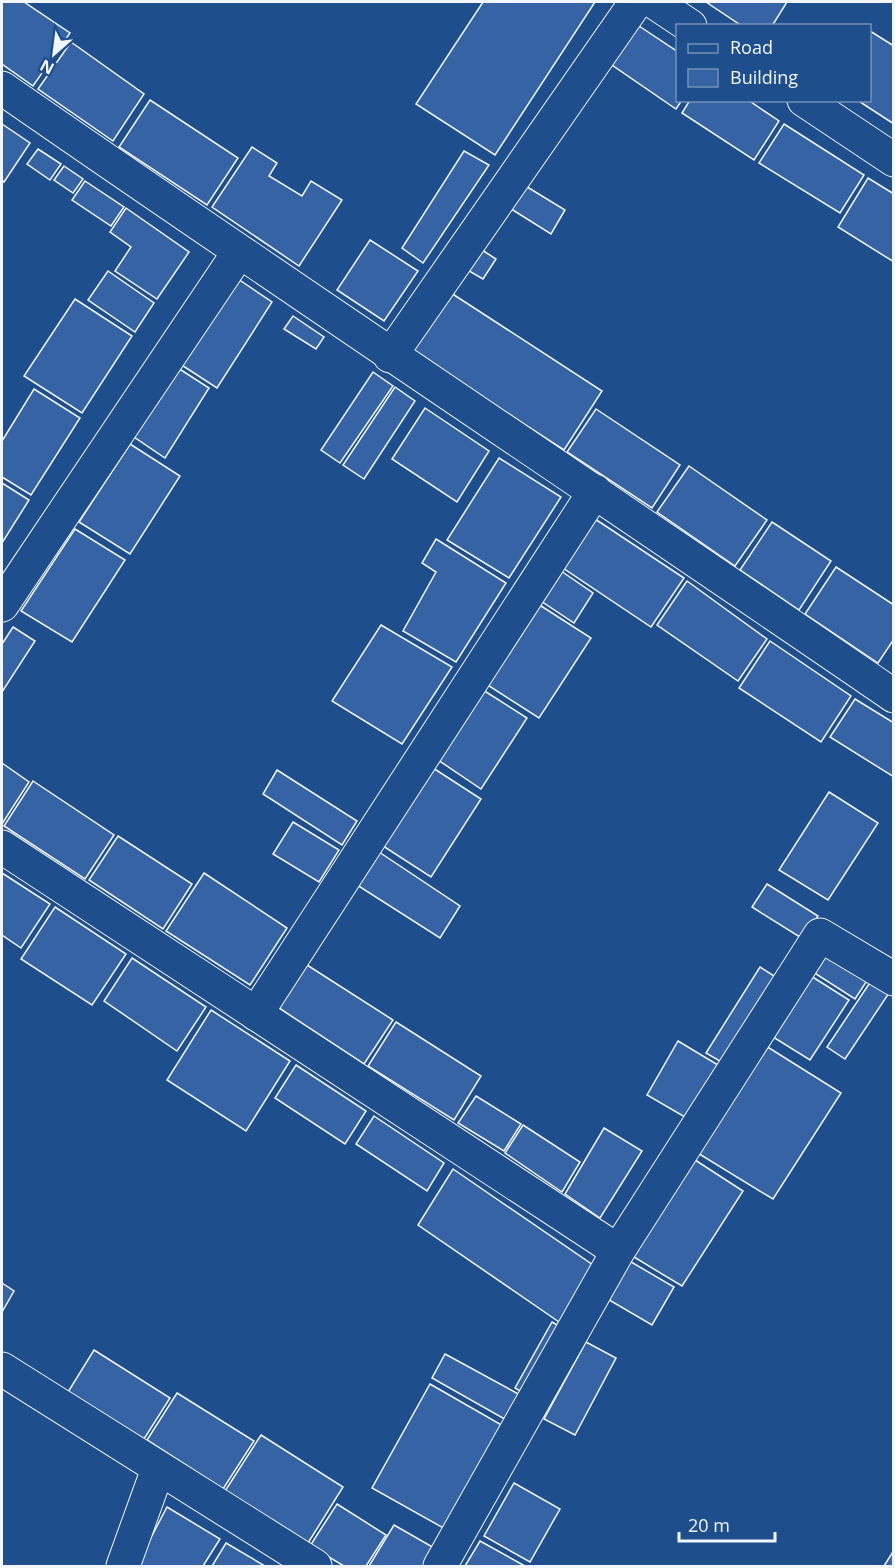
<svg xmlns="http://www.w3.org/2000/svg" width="895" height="1568" viewBox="0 0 895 1568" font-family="'Open Sans',sans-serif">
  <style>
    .building { fill: #3563a3; stroke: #f2f6ff; stroke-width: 1.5 }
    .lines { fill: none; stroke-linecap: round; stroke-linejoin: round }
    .minor-casing { stroke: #f2f6ff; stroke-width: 35 }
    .minor { stroke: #1f4e8c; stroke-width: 33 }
  </style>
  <rect width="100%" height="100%" fill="#1f4e8c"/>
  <g class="building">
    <polygon points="2,2 24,2 70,33 33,86 2,64"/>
    <polygon points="483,2 595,2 495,155 416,104"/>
    <polygon points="706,2 787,2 772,26 742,26"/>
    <polygon points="636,24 678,52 678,100 682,100 676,109 609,63"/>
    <polygon points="870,31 894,46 894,124 857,100 870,100"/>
    <polygon points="71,42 144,94 113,141 38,89"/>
    <polygon points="150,100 238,158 207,205 119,147"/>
    <polygon points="690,100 748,100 779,121 754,160 682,113"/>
    <polygon points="2,124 30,143 4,182 2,180"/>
    <polygon points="784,124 864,175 840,213 759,163"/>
    <polygon points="252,147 277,163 269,176 302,196 311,181 342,200 299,266 212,207"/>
    <polygon points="38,149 61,164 50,180 27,164"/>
    <polygon points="464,151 489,165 423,263 402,248"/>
    <polygon points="64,166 83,179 73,193 54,180"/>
    <polygon points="868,178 894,194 894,262 838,227"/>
    <polygon points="85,181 124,207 111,226 72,200"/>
    <polygon points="524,185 565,210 551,234 508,207"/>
    <polygon points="126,208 189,252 157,299 115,271 131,247 110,232"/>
    <polygon points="370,240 418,271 384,321 337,290"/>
    <polygon points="482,250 496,259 483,279 469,271"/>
    <polygon points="108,271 154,303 135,332 88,300"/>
    <polygon points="235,277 272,302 217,388 180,364"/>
    <polygon points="448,291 602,391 564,450 408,349"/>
    <polygon points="75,299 132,336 82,413 24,376"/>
    <polygon points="293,316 324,337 316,349 284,329"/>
    <polygon points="178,368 209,388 165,458 134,437"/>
    <polygon points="373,372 393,386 340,463 321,450"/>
    <polygon points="395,387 415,401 364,479 343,465"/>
    <polygon points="34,389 80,418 31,495 2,477 2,441"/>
    <polygon points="425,408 489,451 457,502 392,459"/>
    <polygon points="596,409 680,465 652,508 567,452"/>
    <polygon points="130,444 180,476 130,554 79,522"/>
    <polygon points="499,458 561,497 509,578 447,540"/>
    <polygon points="689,466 767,520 735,566 657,512"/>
    <polygon points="2,483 29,500 2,543"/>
    <polygon points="595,519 684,578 651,627 563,568"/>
    <polygon points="772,522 831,561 799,610 740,570"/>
    <polygon points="75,529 125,560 72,642 21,611"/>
    <polygon points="436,539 506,583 456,662 403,631 436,572 422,563"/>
    <polygon points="836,567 894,605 894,639 878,663 805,614"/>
    <polygon points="561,571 593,593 574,623 541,601"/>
    <polygon points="687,581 767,639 738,681 657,625"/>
    <polygon points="538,604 591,638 539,718 486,684"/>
    <polygon points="381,625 452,667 402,744 332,701"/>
    <polygon points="13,627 35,641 2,692 2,644"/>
    <polygon points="770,641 851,696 821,742 739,688"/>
    <polygon points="483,690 527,718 481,789 438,760"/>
    <polygon points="855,699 894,723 894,777 830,737"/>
    <polygon points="2,763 29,782 2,824"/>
    <polygon points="433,768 481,799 431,877 383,846"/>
    <polygon points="277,770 357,821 342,845 263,794"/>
    <polygon points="33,781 114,835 85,879 4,826"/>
    <polygon points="829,792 878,823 828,900 779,870"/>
    <polygon points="293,822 339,850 319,882 273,854"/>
    <polygon points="118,836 192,884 163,929 89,880"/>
    <polygon points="379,852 460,906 440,938 357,885"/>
    <polygon points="2,873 50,904 21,948 2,935"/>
    <polygon points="204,873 287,928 250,985 166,931"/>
    <polygon points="767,884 818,916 803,939 752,907"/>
    <polygon points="55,907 126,954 92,1005 21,959"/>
    <polygon points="826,952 868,979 855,999 813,972"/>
    <polygon points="132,958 206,1007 177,1051 104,1001"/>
    <polygon points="307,965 393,1020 364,1064 279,1008"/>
    <polygon points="760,967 779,979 725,1064 706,1053"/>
    <polygon points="811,976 849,1000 810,1060 773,1037"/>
    <polygon points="871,981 889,993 845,1059 827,1047"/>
    <polygon points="211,1010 290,1061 246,1131 167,1080"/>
    <polygon points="396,1022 481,1076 454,1120 368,1066"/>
    <polygon points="678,1041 723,1068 690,1120 647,1095"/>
    <polygon points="766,1046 841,1093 773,1199 696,1152"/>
    <polygon points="296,1065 366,1111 345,1144 275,1098"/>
    <polygon points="476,1096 521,1124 504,1151 458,1123"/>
    <polygon points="374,1116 444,1163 427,1191 356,1144"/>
    <polygon points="523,1125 580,1162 562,1192 505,1153"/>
    <polygon points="604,1128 642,1151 600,1218 565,1194"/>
    <polygon points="692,1158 743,1191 682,1286 629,1254"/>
    <polygon points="453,1169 593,1265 562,1324 418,1225"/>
    <polygon points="626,1259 674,1287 652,1325 604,1297"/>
    <polygon points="2,1283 14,1291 2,1312"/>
    <polygon points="552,1322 561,1327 524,1393 515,1388"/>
    <polygon points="586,1342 616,1358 575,1435 544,1419"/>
    <polygon points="94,1350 170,1398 144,1439 68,1392"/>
    <polygon points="445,1354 522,1396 508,1421 432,1378"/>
    <polygon points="430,1384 505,1427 447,1530 372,1488"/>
    <polygon points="177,1393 254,1441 223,1489 147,1440"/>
    <polygon points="261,1435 343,1487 308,1543 225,1491"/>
    <polygon points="514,1483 560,1509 530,1562 484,1536"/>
    <polygon points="337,1504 386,1535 366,1566 344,1566 310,1546"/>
    <polygon points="167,1507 220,1539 203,1566 136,1566"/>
    <polygon points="394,1525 436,1549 425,1566 369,1566"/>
    <polygon points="480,1541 525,1566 465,1566"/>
    <polygon points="226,1543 265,1566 212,1566"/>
    <polygon points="894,1550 894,1566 884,1566"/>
  </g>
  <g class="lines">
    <defs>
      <g id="minor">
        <polyline points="654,2 690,26"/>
        <path d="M2,88C297,293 597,492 894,696"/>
        <polyline points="804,100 894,160"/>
        <polyline points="390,356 636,2"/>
        <polyline points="2,605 239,252"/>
        <polyline points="2,847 618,1251"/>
        <polyline points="256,1014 595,491"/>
        <polyline points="2,1369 315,1566"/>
        <polyline points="123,1566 158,1469"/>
        <polyline points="440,1566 618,1251 820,935 894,979"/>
      </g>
    </defs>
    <use href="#minor" class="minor-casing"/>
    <use href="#minor" class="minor"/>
  </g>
  <rect width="895" height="1568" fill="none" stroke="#f2f6ff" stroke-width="6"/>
  <rect x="676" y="24" width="195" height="78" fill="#1f4e8c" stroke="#7391ba" stroke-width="1.5"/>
  <rect x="688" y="44" width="30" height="9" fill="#1f4e8c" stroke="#7391ba" stroke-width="1.5"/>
  <text x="730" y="54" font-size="18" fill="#f2f6ff">Road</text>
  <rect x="688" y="69" width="30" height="18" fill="#3563a3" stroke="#7391ba" stroke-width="1.5"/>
  <text x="730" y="84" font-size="18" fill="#f2f6ff">Building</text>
  <g transform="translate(54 54) rotate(208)" stroke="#1f4e8c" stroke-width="4.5" paint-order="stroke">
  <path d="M0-4.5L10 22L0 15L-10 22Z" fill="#f2f6ff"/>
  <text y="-9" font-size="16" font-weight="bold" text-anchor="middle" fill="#f2f6ff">N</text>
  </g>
  <path d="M679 1532v9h96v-9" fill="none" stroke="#f2f6ff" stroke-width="3"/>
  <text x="688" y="1532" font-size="18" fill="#f2f6ff" stroke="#1f4e8c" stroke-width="4.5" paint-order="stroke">20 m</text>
</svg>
